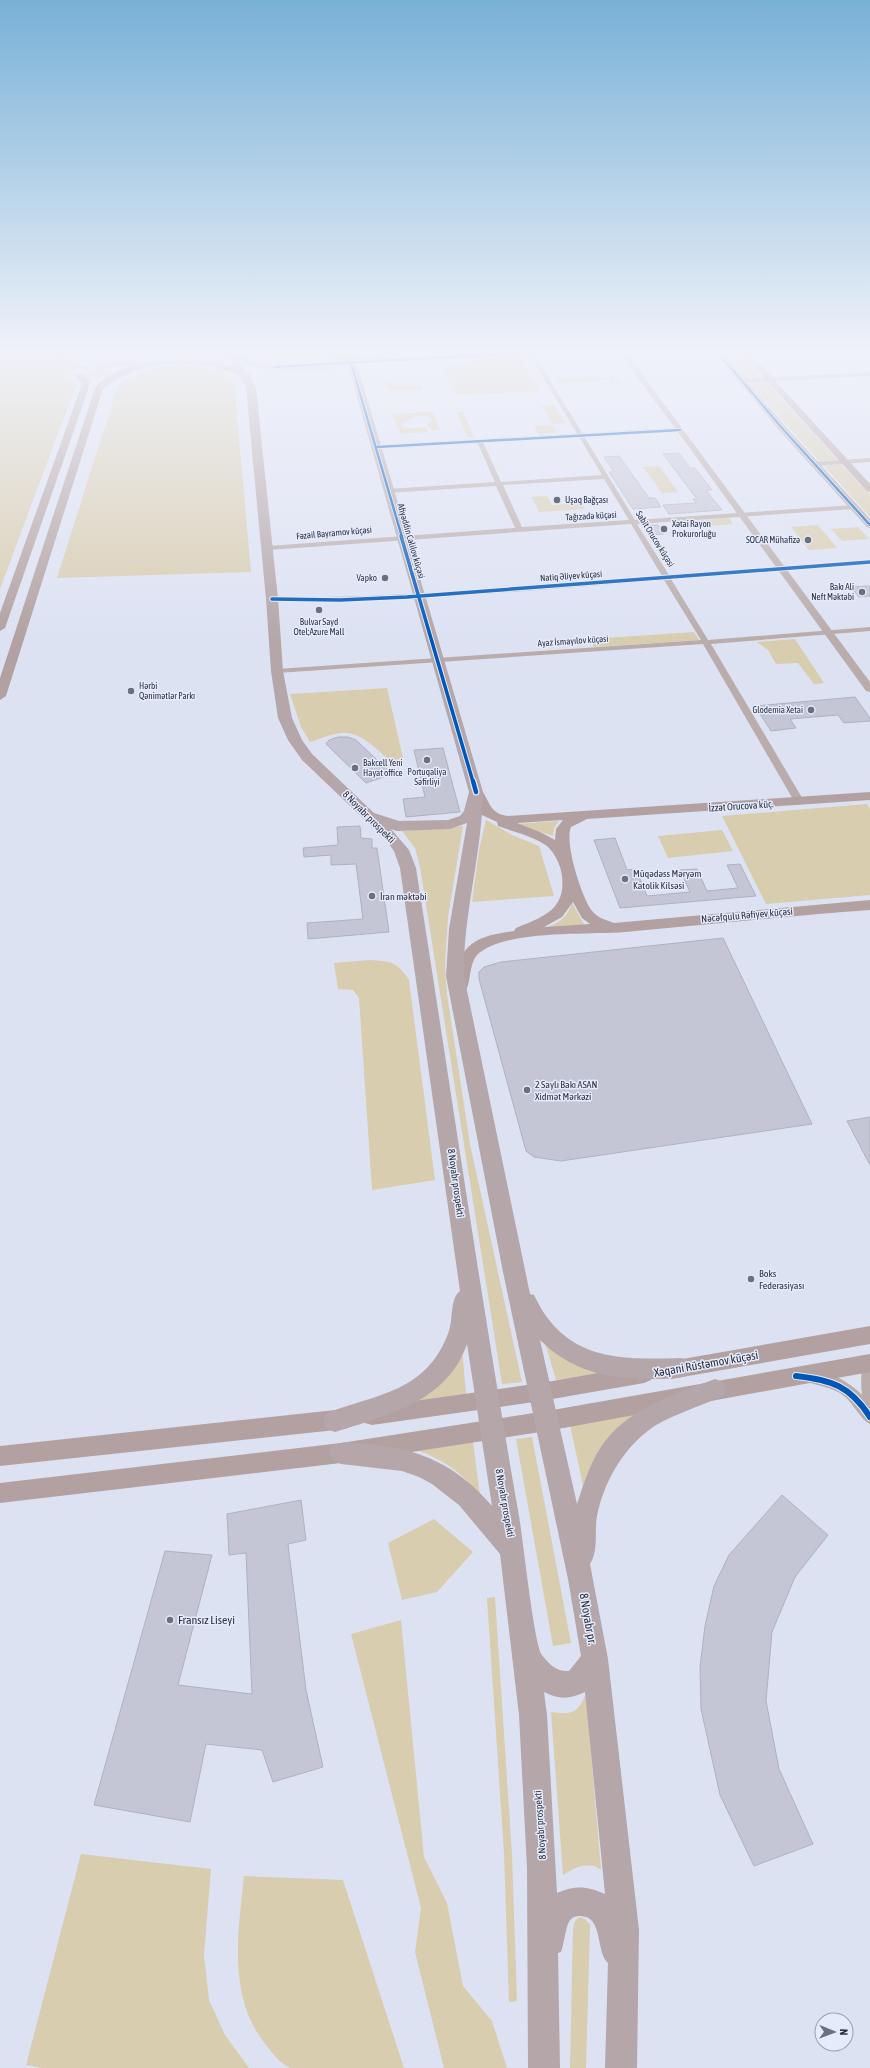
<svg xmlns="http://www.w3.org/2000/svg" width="870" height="2068" viewBox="0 0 870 2068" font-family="'Asap Condensed',sans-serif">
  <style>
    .green { fill: #d8cdaf }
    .building { fill: #c5c6d5; stroke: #b0b1c0 }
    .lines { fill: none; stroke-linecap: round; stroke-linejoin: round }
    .minor { fill: #b9acab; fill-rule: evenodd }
    .tertiary { fill: #b9acab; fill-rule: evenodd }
    .secondary { fill: #b2a1a0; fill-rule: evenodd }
    .trunk { fill: #b4a6a9; fill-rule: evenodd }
    .cycleway-far3-casing { stroke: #e5ebfb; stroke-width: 4 }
    .cycleway-far2-casing { stroke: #e5ebfb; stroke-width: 5.5 }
    .cycleway-far1-casing { stroke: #e5ebfb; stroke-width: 7 }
    .cycleway-casing { stroke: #e5ebfb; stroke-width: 8 }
    .cycleway-far3 { stroke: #0057b8; stroke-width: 2.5 }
    .cycleway-far2 { stroke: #0057b8; stroke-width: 3.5 }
    .cycleway-far1 { stroke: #0057b8; stroke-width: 4.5 }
    .cycleway { stroke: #0057b8; stroke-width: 6 }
    .poi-dot { fill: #6b7080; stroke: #e5ebfb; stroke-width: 1.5 }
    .labels { text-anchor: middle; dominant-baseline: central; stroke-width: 3; stroke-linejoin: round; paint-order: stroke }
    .far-poi-label { font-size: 9px; fill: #2e3342; stroke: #e5ebfb; text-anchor: start }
    .far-street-label { font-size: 9px; fill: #2e3342; stroke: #e5ebfb }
    .street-label { font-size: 10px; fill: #2e3342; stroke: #e5ebfb }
    .poi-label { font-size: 10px; fill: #2e3342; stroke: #e5ebfb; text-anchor: start }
    .near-street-label { font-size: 12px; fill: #2e3342; stroke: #e5ebfb }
    .near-poi-label { font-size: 12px; fill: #2e3342; stroke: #e5ebfb; text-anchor: start }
  </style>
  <rect width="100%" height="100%" fill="#dde2f3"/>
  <g class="green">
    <polygon points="0,349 8,349 8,354 56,355 58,364 74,366 74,369 69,375 76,385 0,589"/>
    <path d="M64,349H179C161,358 84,369 66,361Z"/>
    <polygon points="193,349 204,349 225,364 192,360 171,360 126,369 122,366 174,358"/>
    <path d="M288,349H321L324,360C305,361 262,371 249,354L261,351Z"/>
    <polygon points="719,349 736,349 763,379 745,380"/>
    <polygon points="521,358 539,391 456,395 441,362"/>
    <path d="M194,366C207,368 227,369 234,382L251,572L57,578L118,385C139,368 168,365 194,366Z"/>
    <polygon points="340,367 341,370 268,374 278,371"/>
    <path d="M98,368L106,369L111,372C105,378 92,379 85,374L87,371Z"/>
    <polygon points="596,376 599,378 614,376 620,383 611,384 609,380 558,383 555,379"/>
    <polygon points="384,381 406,386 421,384 423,390 389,391"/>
    <polygon points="766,382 838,460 819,461 749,383"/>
    <polygon points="554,405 565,423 552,424 542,406"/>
    <polygon points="432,412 441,430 431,430 427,425 432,421 427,416 417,416 402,423 404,428 426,427 428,432 401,434 392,414"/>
    <polygon points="457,412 463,412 474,437 467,437"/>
    <polygon points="553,425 557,433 538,434 534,426"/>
    <polygon points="841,464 870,494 870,517 824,466"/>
    <polygon points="659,466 678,492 662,493 643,467"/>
    <polygon points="547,496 552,505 581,503 585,509 539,512 532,497"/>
    <polygon points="729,518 733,524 695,527 690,521"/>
    <polygon points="818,525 837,548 809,550 791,527"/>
    <polygon points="858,527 869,539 842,541 831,529"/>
    <polygon points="694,632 699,640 594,647 591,639"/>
    <polygon points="795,639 824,683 814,684 798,663 776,664 768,650 757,642"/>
    <path d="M387,688L403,758L391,762C377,750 361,731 341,733C331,734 320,739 310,742L301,727L290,694Z"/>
    <polygon points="867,804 870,809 870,895 766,904 722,816"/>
    <polygon points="486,820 512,835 539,846 554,896 472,902 479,850"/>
    <polygon points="559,821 554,828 553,836 515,824"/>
    <polygon points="463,826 448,917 445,966 447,994 470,1144 522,1382 502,1384 420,867 415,848 402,831"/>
    <polygon points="722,830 733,851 668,858 658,836"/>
    <path d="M572,903L585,926L544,929C559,922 566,920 572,903Z"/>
    <path d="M370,960C390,961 398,962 409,980L435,1180L372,1190L359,998L353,990L338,989L334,963Z"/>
    <polygon points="544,1339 604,1373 556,1380"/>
    <polygon points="462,1348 466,1394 411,1403"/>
    <polygon points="639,1411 584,1490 570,1425"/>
    <polygon points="532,1437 571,1643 553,1646 516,1439"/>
    <path d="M473,1441L480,1496C459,1470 447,1462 417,1450Z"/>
    <polygon points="434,1519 473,1552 437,1592 402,1600 388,1543"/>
    <polygon points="495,1597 512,1854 517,2001 509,2002 504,1853 487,1598"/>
    <polygon points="401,1620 424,1857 447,1903 463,1986 492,2021 507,2068 444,2068 415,1952 421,1908 351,1634"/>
    <path d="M586,1693L601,1870C588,1860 575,1868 563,1875L551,1712C572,1715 579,1713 586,1693Z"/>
    <polygon points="81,1854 211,1869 204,1955 209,2000 225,2035 249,2068 42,2068 26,2065"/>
    <path d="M244,1876L343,1880L404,2068H290C279,2062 273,2054 266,2045C227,1997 238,1933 244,1876Z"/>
    <polygon points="579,1917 585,1919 590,1925 586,2068 570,2068 573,1929 575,1921"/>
  </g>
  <g class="building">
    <polygon points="679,453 690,468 695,468 712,490 706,490 722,510 669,514 663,505 696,503 693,499 697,499 663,454"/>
    <polygon points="619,456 649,498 655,498 661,507 633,509 609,472 614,472 604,457"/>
    <polygon points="658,525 664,534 649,535 643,526"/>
    <polygon points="870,586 870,596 859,597 851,587"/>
    <polygon points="855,697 870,718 870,721 844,723 838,715 790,719 796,728 771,731 755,706"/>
    <polygon points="338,737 348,737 356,740 392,774 366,783 326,744 329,740"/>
    <polygon points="443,748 460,812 406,817 403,799 425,797 414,750"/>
    <polygon points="360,826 361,838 372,839 372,848 377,848 389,932 308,939 307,923 363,919 356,864 331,865 331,855 304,857 303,848 338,845 337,827"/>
    <polygon points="615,838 627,870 636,869 647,896 690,892 680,870 697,869 707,891 738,888 727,865 740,864 756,896 620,908 594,840"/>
    <polygon points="723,938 812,1124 561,1161 534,1157 526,1151 479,979 479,972 484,967 501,962"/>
    <polygon points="870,1117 870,1165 847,1121"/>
    <polygon points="782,1495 828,1535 795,1577 772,1632 766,1701 779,1769 813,1844 754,1866 720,1795 701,1709 700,1667 705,1626 714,1586 729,1555"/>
    <polygon points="301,1500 306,1540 288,1544 306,1690 323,1767 273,1782 262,1750 206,1744 190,1822 94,1805 165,1551 212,1555 178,1685 252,1694 246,1553 229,1555 227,1514"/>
  </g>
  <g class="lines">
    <g class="minor">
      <polygon points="57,349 62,349 64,361 90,368 87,370 60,363"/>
      <polygon points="323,349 328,349 330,354 340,357 364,361 361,363 339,361 326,356"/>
      <polygon points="366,349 378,349 396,354 393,356"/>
      <path d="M526,349H531L635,520L854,505L857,507L854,509L637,524L669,575L870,560V564L671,579L708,640L870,627V631L711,644L804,801L802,803H796L794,801L703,644L277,673L273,671L277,669L701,640L664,580C534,590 403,603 272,601L268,599L272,597C402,599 532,585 662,576L631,524L268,550L265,548L268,546L515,528L496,486L388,493L385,491L388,489L495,482L477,442L480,440L483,442L501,482L602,475ZM604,479L629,520L522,527L503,485Z"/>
      <polygon points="870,372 870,376 742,383 739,381 742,379"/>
      <path d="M870,1358V1424C861,1420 853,1403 844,1396C833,1387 821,1387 808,1382L806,1378L808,1374C825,1367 851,1383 862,1395C861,1384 860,1370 865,1360Z"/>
    </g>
    <g class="tertiary">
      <polygon points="616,349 623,349 647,381 870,682 870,692 866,691 678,432 377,449 373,447 377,445 675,428"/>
      <polygon points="870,458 870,462 814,466 810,464 814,462"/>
    </g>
    <g class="secondary">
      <polygon points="712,349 719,349 784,425 870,519 870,528 867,527 778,429"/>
      <polygon points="738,349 746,349 870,484 870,492 867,491"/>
      <path d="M171,360C193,360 234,359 251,376L244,378C202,357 140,358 103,389L6,696L0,700V678L95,388C113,366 145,363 171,360Z"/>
      <polygon points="134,361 138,363 137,365 98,368 94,366 98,364"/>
      <polygon points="77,374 83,374 89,381 89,387 5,628 0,631 0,613 81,387 81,382 76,376"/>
      <path d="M476,788L481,789C490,802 490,814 508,816L870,792V800L587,819L571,827C564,842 582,900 593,912C599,919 607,920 614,923L870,900V910C788,916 707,925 625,932C588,935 513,930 482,951C467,960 473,979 465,992L460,993L455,992L452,988C460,945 471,937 514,931L516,928C543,917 566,910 562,876C561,866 555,853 547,846C533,836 514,832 498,826L497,822L482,815L469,792ZM563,820L556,829L555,840L540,832L517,823ZM573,902L582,918L590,924L544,927L562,917Z"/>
      <polygon points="870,1326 870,1344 671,1379 664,1376 661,1370 664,1364 671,1361"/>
      <polygon points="870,1354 870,1372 547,1431 341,1463 0,1503 0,1483 341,1443 547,1411"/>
      <polygon points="644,1365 651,1368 654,1374 651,1380 644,1383 541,1401 372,1425 365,1423 362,1416 365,1409 372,1407 541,1383"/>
      <polygon points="345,1409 352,1412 355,1419 352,1426 345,1429 0,1466 0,1446"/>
    </g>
    <path class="trunk" d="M344,349H352L355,359L533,349H591L587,352L357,364L483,792C482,854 463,914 464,976L530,1294L534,1295C565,1361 619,1360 682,1358L690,1361L693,1368L690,1375C678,1379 666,1379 653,1379C610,1380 571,1371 540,1340L577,1504C584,1483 592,1457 606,1440C632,1407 677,1393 715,1379L723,1382L726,1389L723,1396C703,1405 670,1416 653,1427C624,1447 604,1481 597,1516C594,1532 599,1550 590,1564L608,1659L639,1930L637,2068H605L608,1963C595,1951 604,1915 579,1916C575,1916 571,1918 569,1922C566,1926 564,1944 561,1952L558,1953L560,2068H528L527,1868L519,1715L500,1554L459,1505L432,1484L419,1477L402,1471L341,1464L333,1461L329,1453L333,1445C344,1441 356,1443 369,1444C421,1449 458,1466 492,1506L467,1344C447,1402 388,1415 335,1432L327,1429L323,1421L327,1413C380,1393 427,1392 449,1331C453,1320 450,1298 460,1291L400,868L394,851L386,840L302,760L288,740L278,718L271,671L266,599L246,388L239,372L223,353L227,350C235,353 244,358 253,361C283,369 316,363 347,360ZM239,362C274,376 312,369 348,365L469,792L464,811L460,816L448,820L399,821L374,813L312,754L302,740L292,718L283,671L278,599L256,388L247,371ZM467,823L449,929L446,976L503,1272L568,1579L581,1656L569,1671C556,1672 549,1664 542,1655C534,1645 523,1538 519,1516C481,1300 450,1084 416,868L409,850L391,829L397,831L450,829ZM544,1692C560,1700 569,1699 585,1692L605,1894C587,1886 576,1885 557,1893L547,1715Z"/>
    <defs>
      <g id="cycleway-far3">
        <polyline points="715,349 781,427 870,525"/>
        <polyline points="351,363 402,537"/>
        <polyline points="274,367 587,349"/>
        <polyline points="377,447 680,430"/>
      </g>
      <g id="cycleway-far2">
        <polyline points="401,536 473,782"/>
        <polyline points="272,599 340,600 407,597 870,562"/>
      </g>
      <polyline id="cycleway-far1" points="473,781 476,792"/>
      <path id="cycleway" d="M796,1376C832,1380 850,1386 870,1417"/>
    </defs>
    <use href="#cycleway-far3" class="cycleway-far3-casing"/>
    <use href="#cycleway-far2" class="cycleway-far2-casing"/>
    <use href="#cycleway-far1" class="cycleway-far1-casing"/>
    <use href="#cycleway" class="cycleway-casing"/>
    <use href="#cycleway-far3" class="cycleway-far3"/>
    <use href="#cycleway-far2" class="cycleway-far2"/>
    <use href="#cycleway-far1" class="cycleway-far1"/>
    <use href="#cycleway" class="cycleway"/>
  </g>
  <linearGradient id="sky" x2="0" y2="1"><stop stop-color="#78b1d6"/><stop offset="0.55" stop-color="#f0f2fa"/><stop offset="1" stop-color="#f0f2fa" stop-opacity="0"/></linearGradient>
  <rect width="870" height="639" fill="url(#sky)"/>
  <g class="poi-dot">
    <circle cx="557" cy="500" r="4"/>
    <circle cx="664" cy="529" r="4"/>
    <circle cx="808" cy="540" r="4"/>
    <circle cx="385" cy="578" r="4"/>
    <circle cx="862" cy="592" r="4"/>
    <circle cx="319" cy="610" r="4"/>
    <circle cx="131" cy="691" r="4"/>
    <circle cx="811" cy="710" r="4"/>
    <circle cx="427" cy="760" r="4"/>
    <circle cx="355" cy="768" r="4"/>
    <circle cx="625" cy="879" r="4"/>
    <circle cx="372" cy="896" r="4"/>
    <circle cx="527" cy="1090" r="4"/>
    <circle cx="751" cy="1279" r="4"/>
    <circle cx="170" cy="1620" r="4"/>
  </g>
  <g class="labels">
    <g class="far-poi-label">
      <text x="565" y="500">Uşaq Bağçası</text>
      <text x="672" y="524">Xətai Rayon<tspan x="672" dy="10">Prokurorluğu</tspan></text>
      <text x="800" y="540" text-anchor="end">SOCAR Mühafizə</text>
      <text x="377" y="578" text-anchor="end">Vapko</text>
      <text x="854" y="587" text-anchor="end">Bakı Ali<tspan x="854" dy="10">Neft Məktəbi</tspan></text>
      <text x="319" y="622" text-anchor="middle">Bulvar Sayd<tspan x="319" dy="10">Otel;Azure Mall</tspan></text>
      <text x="139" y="686">Hərbi<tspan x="139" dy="10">Qənimətlər Parkı</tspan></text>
      <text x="803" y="710" text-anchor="end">Glodemia Xetai</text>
      <text x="363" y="763">Bakcell Yeni<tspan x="363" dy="10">Hayat office</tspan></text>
      <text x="427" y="772" text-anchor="middle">Portuqaliya<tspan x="427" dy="10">Səfirliyi</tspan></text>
    </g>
    <g class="far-street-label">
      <text transform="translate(591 516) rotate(-3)">Tağızadə küçəsi</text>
      <text transform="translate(334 533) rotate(-5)">Fəzail Bayramov küçəsi</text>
      <text transform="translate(655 539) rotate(58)">Sabit Orucov küçəsi</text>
      <text transform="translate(411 541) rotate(74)">Afiyəddin Cəlilov küçəsi</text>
      <text transform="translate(571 576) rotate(-4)">Natiq Əliyev küçəsi</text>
      <text transform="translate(573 641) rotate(-4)">Ayaz İsmayılov küçəsi</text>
    </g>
    <g class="street-label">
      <text transform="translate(741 806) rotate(-4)">İzzət Orucova küç.</text>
      <text transform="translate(369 817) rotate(45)">8 Noyabr prospekti</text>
      <text transform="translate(747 915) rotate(-5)">Nəcəfqulu Rəfiyev küçəsi</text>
      <text transform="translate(456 1183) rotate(82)">8 Noyabr prospekti</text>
      <text transform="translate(505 1503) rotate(80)">8 Noyabr prospekti</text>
      <text transform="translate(540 1825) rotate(-94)">8 Noyabr prospekti</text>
    </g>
    <g class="poi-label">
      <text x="633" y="873">Müqədəss Məryəm<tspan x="633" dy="12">Katolik Kilsəsi</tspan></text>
      <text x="380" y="896">İran məktəbi</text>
      <text x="535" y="1084">2 Saylı Bakı ASAN<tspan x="535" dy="12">Xidmət Mərkəzi</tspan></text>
      <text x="759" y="1273">Boks<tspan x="759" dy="12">Federasiyası</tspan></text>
    </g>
    <g class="near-street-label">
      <text transform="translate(706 1364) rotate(-10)">Xəqani Rüstəmov küçəsi</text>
      <text transform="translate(588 1619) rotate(80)">8 Noyabr pr.</text>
    </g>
    <g class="near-poi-label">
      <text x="178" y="1620">Fransız Liseyi</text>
    </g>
  </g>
  <g transform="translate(834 2032) rotate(91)"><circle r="19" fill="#e5ebfb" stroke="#9ca1b1"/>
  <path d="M0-3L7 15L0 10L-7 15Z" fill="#6b7080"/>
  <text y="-6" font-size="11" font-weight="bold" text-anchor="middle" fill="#2e3342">N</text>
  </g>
</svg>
